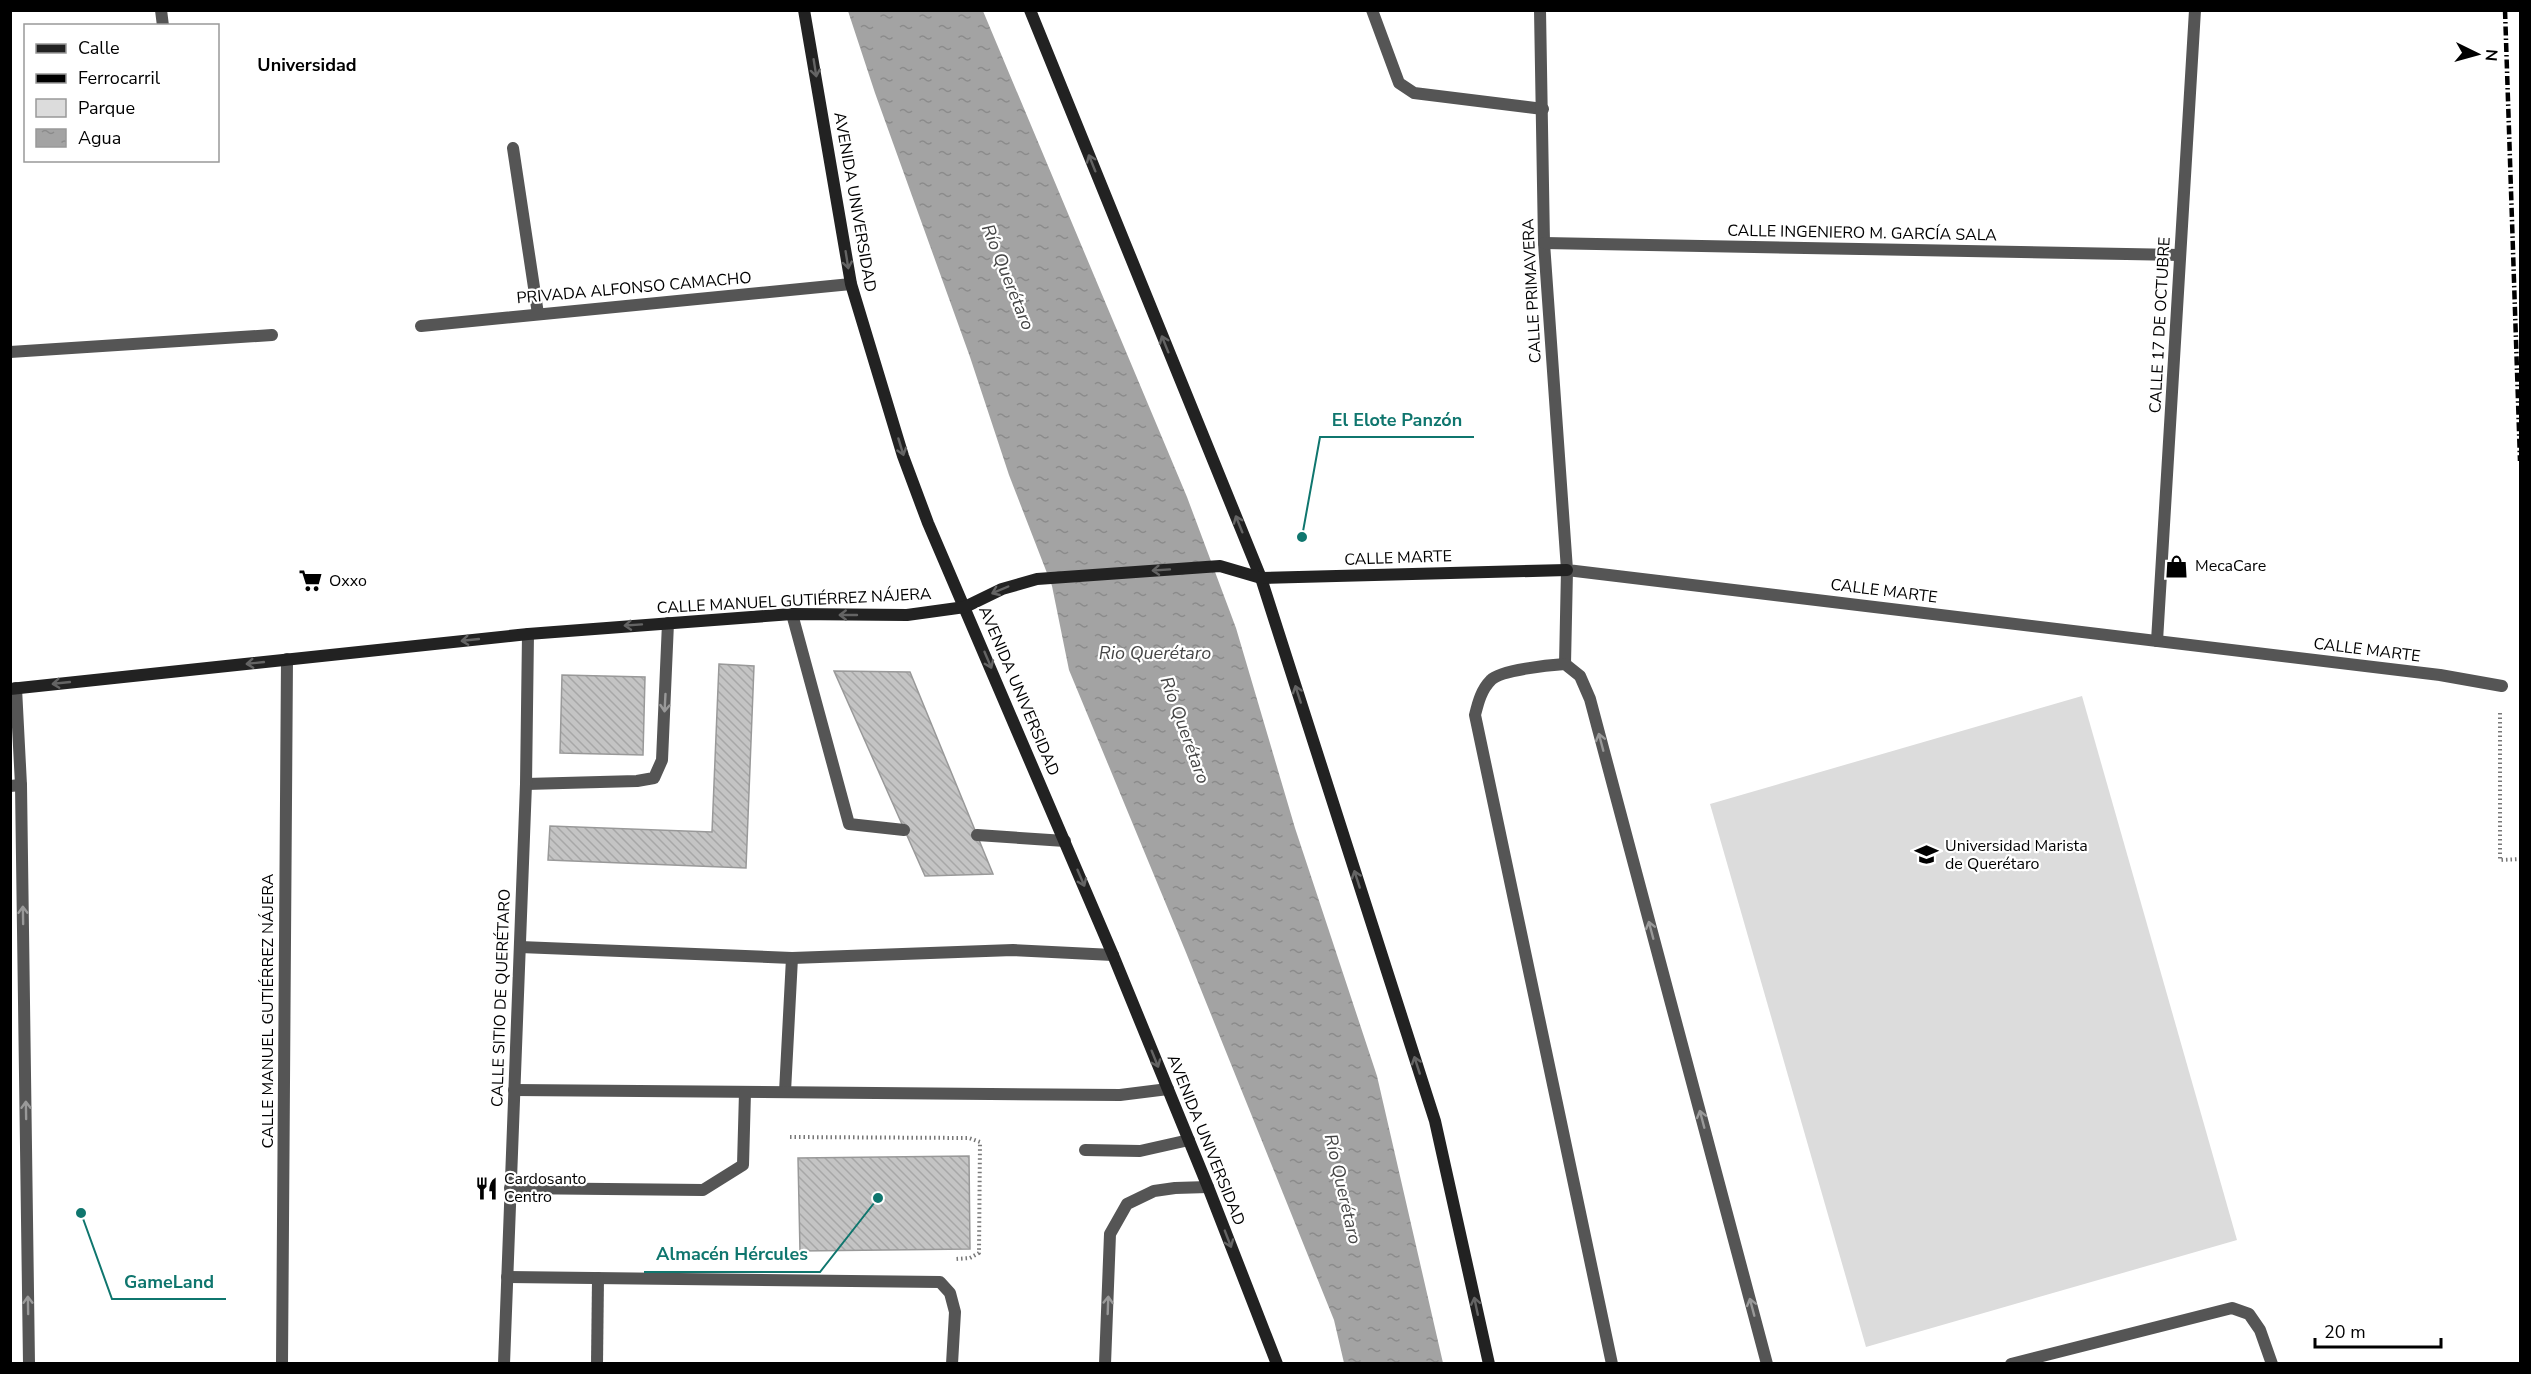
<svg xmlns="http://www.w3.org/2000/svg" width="2531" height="1374" viewBox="0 0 2531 1374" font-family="'Nunito Sans',sans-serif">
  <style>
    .park { fill: #dcdcdc }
    .water { fill: url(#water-ripples) }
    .building { fill: url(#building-back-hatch); stroke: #999; stroke-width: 1.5 }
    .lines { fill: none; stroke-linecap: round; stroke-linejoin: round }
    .path { stroke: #777; stroke-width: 4; stroke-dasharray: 1.5 3; stroke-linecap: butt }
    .lane { stroke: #555; stroke-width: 12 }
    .street { stroke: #555; stroke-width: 12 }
    .secondary { stroke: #222; stroke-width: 12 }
    .rail { stroke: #000; stroke-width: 4.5; stroke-dasharray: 9 3 1.5 3; stroke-linecap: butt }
    .oneway { stroke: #646464 }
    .oneway2 { stroke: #999 }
    .labels { text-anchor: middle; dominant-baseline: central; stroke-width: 4.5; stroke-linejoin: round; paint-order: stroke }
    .street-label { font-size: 16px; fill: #000; stroke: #fff }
    .poi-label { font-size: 16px; fill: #000; stroke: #fff; text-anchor: start }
    .neighbourhood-label { font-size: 18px; font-weight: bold; fill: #000; stroke: #fff }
    .water-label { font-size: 18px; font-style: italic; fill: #444; stroke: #fff }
    .leader { fill: none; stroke: #0f766e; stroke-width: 2 }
    .callout-dot { fill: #0f766e; stroke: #fff; stroke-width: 2 }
    .callout-label { font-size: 18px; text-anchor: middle; font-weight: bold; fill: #0f766e; stroke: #fff; stroke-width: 4.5; stroke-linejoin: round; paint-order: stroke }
  </style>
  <defs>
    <pattern id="water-ripples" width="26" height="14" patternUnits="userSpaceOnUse" patternTransform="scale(1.5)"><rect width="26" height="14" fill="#a3a3a3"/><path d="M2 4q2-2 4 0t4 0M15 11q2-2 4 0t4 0" fill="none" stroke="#8b8b8b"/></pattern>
    <pattern id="building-back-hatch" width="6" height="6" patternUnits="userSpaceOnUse" patternTransform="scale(1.5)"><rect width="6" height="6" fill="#c4c4c4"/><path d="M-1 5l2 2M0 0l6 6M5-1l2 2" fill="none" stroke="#a7a7a7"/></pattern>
  </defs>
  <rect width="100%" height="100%" fill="#fff"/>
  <polygon class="park" points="2082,696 2237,1240 1866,1347 1710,804"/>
  <polygon class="water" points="848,11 983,11 1187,497 1236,628 1295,828 1377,1076 1443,1363 1344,1363 1334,1320 1185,950 1069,670 1052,586 1009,475 970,357 875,93"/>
  <g class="building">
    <polygon points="719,664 754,666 746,868 548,860 550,826 712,832"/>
    <polygon points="834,671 910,672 993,874 925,876"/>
    <polygon points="562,675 645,677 643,755 560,753"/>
    <polygon points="969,1156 970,1249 800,1251 798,1158"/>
  </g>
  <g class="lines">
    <g class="path">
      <polyline points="2500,713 2500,860 2520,859"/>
      <polyline points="790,1137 969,1138 980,1142 979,1253 970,1258 956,1259"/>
    </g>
    <g class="lane">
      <polyline points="792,614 849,824 904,830"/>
      <polyline points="1565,664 1567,570"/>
      <polyline points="526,784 637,781 654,778 662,760 668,623"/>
      <polyline points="10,786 21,785"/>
      <polyline points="977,835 1065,841"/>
      <polyline points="520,947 792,958 785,1092"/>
      <polyline points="792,958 1013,950 1113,955"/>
      <polyline points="514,1090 1120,1095 1168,1089"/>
      <polyline points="1085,1150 1140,1151 1189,1140"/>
      <polyline points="510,1188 703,1190 743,1165 745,1092"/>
      <path d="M1612,1364L1475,715C1478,703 1481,690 1491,680C1500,670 1550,665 1565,664L1580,676L1590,699L1767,1364"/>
      <polyline points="2011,1364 2232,1308 2249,1314 2260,1330 2272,1364"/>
    </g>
    <g class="street">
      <polyline points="161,10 163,26"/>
      <polyline points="1372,10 1399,83 1414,93 1543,109"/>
      <polyline points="1540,10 1544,243 1567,570 2440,675 2502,686"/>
      <polyline points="513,148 538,314"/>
      <polyline points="1544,243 2180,255"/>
      <polyline points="421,326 851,284"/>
      <polyline points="10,352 272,335"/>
      <polyline points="2157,641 2195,10"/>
      <polyline points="16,688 21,785 29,1364"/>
      <polyline points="507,1277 940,1282 950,1293 955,1312 952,1364"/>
      <polyline points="282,1364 287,659"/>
      <polyline points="504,1364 526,784 528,634"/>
      <polyline points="597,1364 598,1278"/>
      <polyline points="1105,1364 1110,1234 1127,1204 1154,1191 1175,1188 1208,1187"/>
    </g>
    <g class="secondary">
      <polyline points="804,10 851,284 903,456 928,523 1113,955 1208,1187 1277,1364"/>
      <polyline points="1030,10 1261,578 1435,1121 1489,1364"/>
      <polyline points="10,689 528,634 792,614 907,615 965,607 1002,589 1037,579 1220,566 1261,578 1567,570"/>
    </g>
    <polyline class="rail" points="2505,10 2520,461"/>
  </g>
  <defs><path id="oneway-shaft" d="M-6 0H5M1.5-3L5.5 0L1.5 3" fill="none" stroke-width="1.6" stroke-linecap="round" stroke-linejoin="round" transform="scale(1.5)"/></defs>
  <g class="oneway">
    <use href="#oneway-shaft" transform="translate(815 68) rotate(81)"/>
    <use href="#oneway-shaft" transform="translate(1092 163) rotate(-112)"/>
    <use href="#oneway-shaft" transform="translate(847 260) rotate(81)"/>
    <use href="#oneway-shaft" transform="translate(1165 344) rotate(-112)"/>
    <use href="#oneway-shaft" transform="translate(901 447) rotate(73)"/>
    <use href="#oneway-shaft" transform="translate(1239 524) rotate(-112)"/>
    <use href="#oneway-shaft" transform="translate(1161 570) rotate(176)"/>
    <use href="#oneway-shaft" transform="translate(1000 590) rotate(157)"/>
    <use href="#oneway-shaft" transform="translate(848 615) rotate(-180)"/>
    <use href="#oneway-shaft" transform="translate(633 625) rotate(176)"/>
    <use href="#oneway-shaft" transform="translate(470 640) rotate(174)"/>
    <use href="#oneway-shaft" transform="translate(988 660) rotate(67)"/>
    <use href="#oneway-shaft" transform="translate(255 663) rotate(174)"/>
    <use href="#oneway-shaft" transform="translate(61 683) rotate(174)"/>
    <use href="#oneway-shaft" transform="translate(1298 694) rotate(-108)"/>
    <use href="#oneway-shaft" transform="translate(1081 878) rotate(67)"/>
    <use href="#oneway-shaft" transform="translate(1357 879) rotate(-108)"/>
    <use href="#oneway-shaft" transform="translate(1155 1059) rotate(68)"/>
    <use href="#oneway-shaft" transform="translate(1417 1065) rotate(-108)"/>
    <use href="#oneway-shaft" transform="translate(1228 1239) rotate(69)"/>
    <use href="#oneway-shaft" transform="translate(1476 1306) rotate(-102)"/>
  </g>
  <g class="oneway2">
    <use href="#oneway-shaft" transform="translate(665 703) rotate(93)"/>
    <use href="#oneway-shaft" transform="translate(1601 742) rotate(-105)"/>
    <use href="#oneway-shaft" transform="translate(23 915) rotate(-91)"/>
    <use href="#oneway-shaft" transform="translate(1651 930) rotate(-105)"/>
    <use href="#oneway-shaft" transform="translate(26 1110) rotate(-91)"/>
    <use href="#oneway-shaft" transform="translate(1702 1119) rotate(-105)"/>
    <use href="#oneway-shaft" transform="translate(28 1305) rotate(-91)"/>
    <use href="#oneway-shaft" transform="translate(1108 1305) rotate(-88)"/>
    <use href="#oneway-shaft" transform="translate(1752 1307) rotate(-105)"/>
  </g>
  <defs>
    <symbol id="shop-bare" viewBox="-9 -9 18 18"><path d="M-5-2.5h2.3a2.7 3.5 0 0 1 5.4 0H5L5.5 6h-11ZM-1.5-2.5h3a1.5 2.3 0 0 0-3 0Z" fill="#000" stroke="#fff" stroke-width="2.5" paint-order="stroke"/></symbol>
    <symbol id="supermarket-bare" viewBox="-9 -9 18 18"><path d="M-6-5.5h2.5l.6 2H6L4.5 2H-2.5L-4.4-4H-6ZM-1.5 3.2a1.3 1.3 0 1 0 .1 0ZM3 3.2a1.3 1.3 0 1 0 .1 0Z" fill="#000" stroke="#fff" stroke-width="2.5" paint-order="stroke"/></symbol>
    <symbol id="university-bare" viewBox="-9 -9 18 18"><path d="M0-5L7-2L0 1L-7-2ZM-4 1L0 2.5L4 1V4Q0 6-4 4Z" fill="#000" stroke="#fff" stroke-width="2.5" paint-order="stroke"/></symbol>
    <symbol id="restaurant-bare" viewBox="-9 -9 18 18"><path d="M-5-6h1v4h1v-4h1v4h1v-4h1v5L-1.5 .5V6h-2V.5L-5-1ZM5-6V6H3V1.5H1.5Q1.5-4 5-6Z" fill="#000" stroke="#fff" stroke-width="2.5" paint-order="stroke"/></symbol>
  </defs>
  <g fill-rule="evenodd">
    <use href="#shop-bare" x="2160" y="550" width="33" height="33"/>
    <use href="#supermarket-bare" x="294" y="564" width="33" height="33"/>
    <use href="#university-bare" x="1910" y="838" width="33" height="33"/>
    <use href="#restaurant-bare" x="470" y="1172" width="33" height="33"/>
  </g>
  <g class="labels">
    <g class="street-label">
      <text transform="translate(855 202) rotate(80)">AVENIDA UNIVERSIDAD</text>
      <text transform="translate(1862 233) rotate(1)">CALLE INGENIERO M. GARCÍA SALA</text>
      <text transform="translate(634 288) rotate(-5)">PRIVADA ALFONSO CAMACHO</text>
      <text transform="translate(1532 291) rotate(-93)">CALLE PRIMAVERA</text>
      <text transform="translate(2160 325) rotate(-87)">CALLE 17 DE OCTUBRE</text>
      <text transform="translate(1398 558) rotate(-2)">CALLE MARTE</text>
      <text transform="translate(1884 591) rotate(7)">CALLE MARTE</text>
      <text transform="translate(794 601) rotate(-3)">CALLE MANUEL GUTIÉRREZ NÁJERA</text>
      <text transform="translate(2367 650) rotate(7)">CALLE MARTE</text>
      <text transform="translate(1019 691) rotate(67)">AVENIDA UNIVERSIDAD</text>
      <text transform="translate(501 998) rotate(-88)">CALLE SITIO DE QUERÉTARO</text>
      <text transform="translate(268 1011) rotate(-90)">CALLE MANUEL GUTIÉRREZ NÁJERA</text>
      <text transform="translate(1206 1140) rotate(68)">AVENIDA UNIVERSIDAD</text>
    </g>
    <g class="poi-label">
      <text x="2195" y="566">MecaCare</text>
      <text x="329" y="581">Oxxo</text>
      <text x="1945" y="846">Universidad Marista<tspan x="1945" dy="18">de Querétaro</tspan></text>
      <text x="504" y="1179">Cardosanto<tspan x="504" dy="18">Centro</tspan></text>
    </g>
    <g class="neighbourhood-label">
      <text x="307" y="65">Universidad</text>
    </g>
    <g class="water-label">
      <text transform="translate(1008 277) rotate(68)">Río Querétaro</text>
      <text x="1155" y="653">Rio Querétaro</text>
      <text transform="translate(1185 730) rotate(70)">Río Querétaro</text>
      <text transform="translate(1343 1189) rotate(77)">Río Querétaro</text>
    </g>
  </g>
  <path class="leader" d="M1302 537L1320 437H1474M878 1198L820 1272H644M81 1213L112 1299H226"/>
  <g class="callout-dot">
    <circle cx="1302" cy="537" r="6"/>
    <circle cx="878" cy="1198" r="6"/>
    <circle cx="81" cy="1213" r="6"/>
  </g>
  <g class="callout-label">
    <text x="1397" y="426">El Elote Panzón</text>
    <text x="732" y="1260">Almacén Hércules</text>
    <text x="169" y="1288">GameLand</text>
  </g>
  <rect width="2531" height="1374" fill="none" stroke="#000000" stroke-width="24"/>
  <rect x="24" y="24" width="195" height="138" fill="#ffffff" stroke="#999999" stroke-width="1.5"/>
  <rect x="36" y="44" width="30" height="9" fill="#222222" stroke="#999999" stroke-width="1.5"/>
  <text x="78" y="54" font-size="18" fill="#000000">Calle</text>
  <rect x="36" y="74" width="30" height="9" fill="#000000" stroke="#999999" stroke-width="1.5"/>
  <text x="78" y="84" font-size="18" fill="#000000">Ferrocarril</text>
  <rect x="36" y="99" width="30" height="18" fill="#dcdcdc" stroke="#999999" stroke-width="1.5"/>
  <text x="78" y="114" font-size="18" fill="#000000">Parque</text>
  <rect x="36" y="129" width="30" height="18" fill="url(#water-ripples)" stroke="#999999" stroke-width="1.5"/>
  <text x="78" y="144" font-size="18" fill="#000000">Agua</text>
  <g transform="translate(2477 54) rotate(95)" stroke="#ffffff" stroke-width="4.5" paint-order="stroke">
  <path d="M0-4.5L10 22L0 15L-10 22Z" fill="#000000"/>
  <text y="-9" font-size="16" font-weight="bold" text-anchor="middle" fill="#000000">N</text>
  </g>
  <path d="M2315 1338v9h126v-9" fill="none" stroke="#000000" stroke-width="3"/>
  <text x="2324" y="1338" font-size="18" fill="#000000" stroke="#ffffff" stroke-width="4.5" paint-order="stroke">20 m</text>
</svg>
